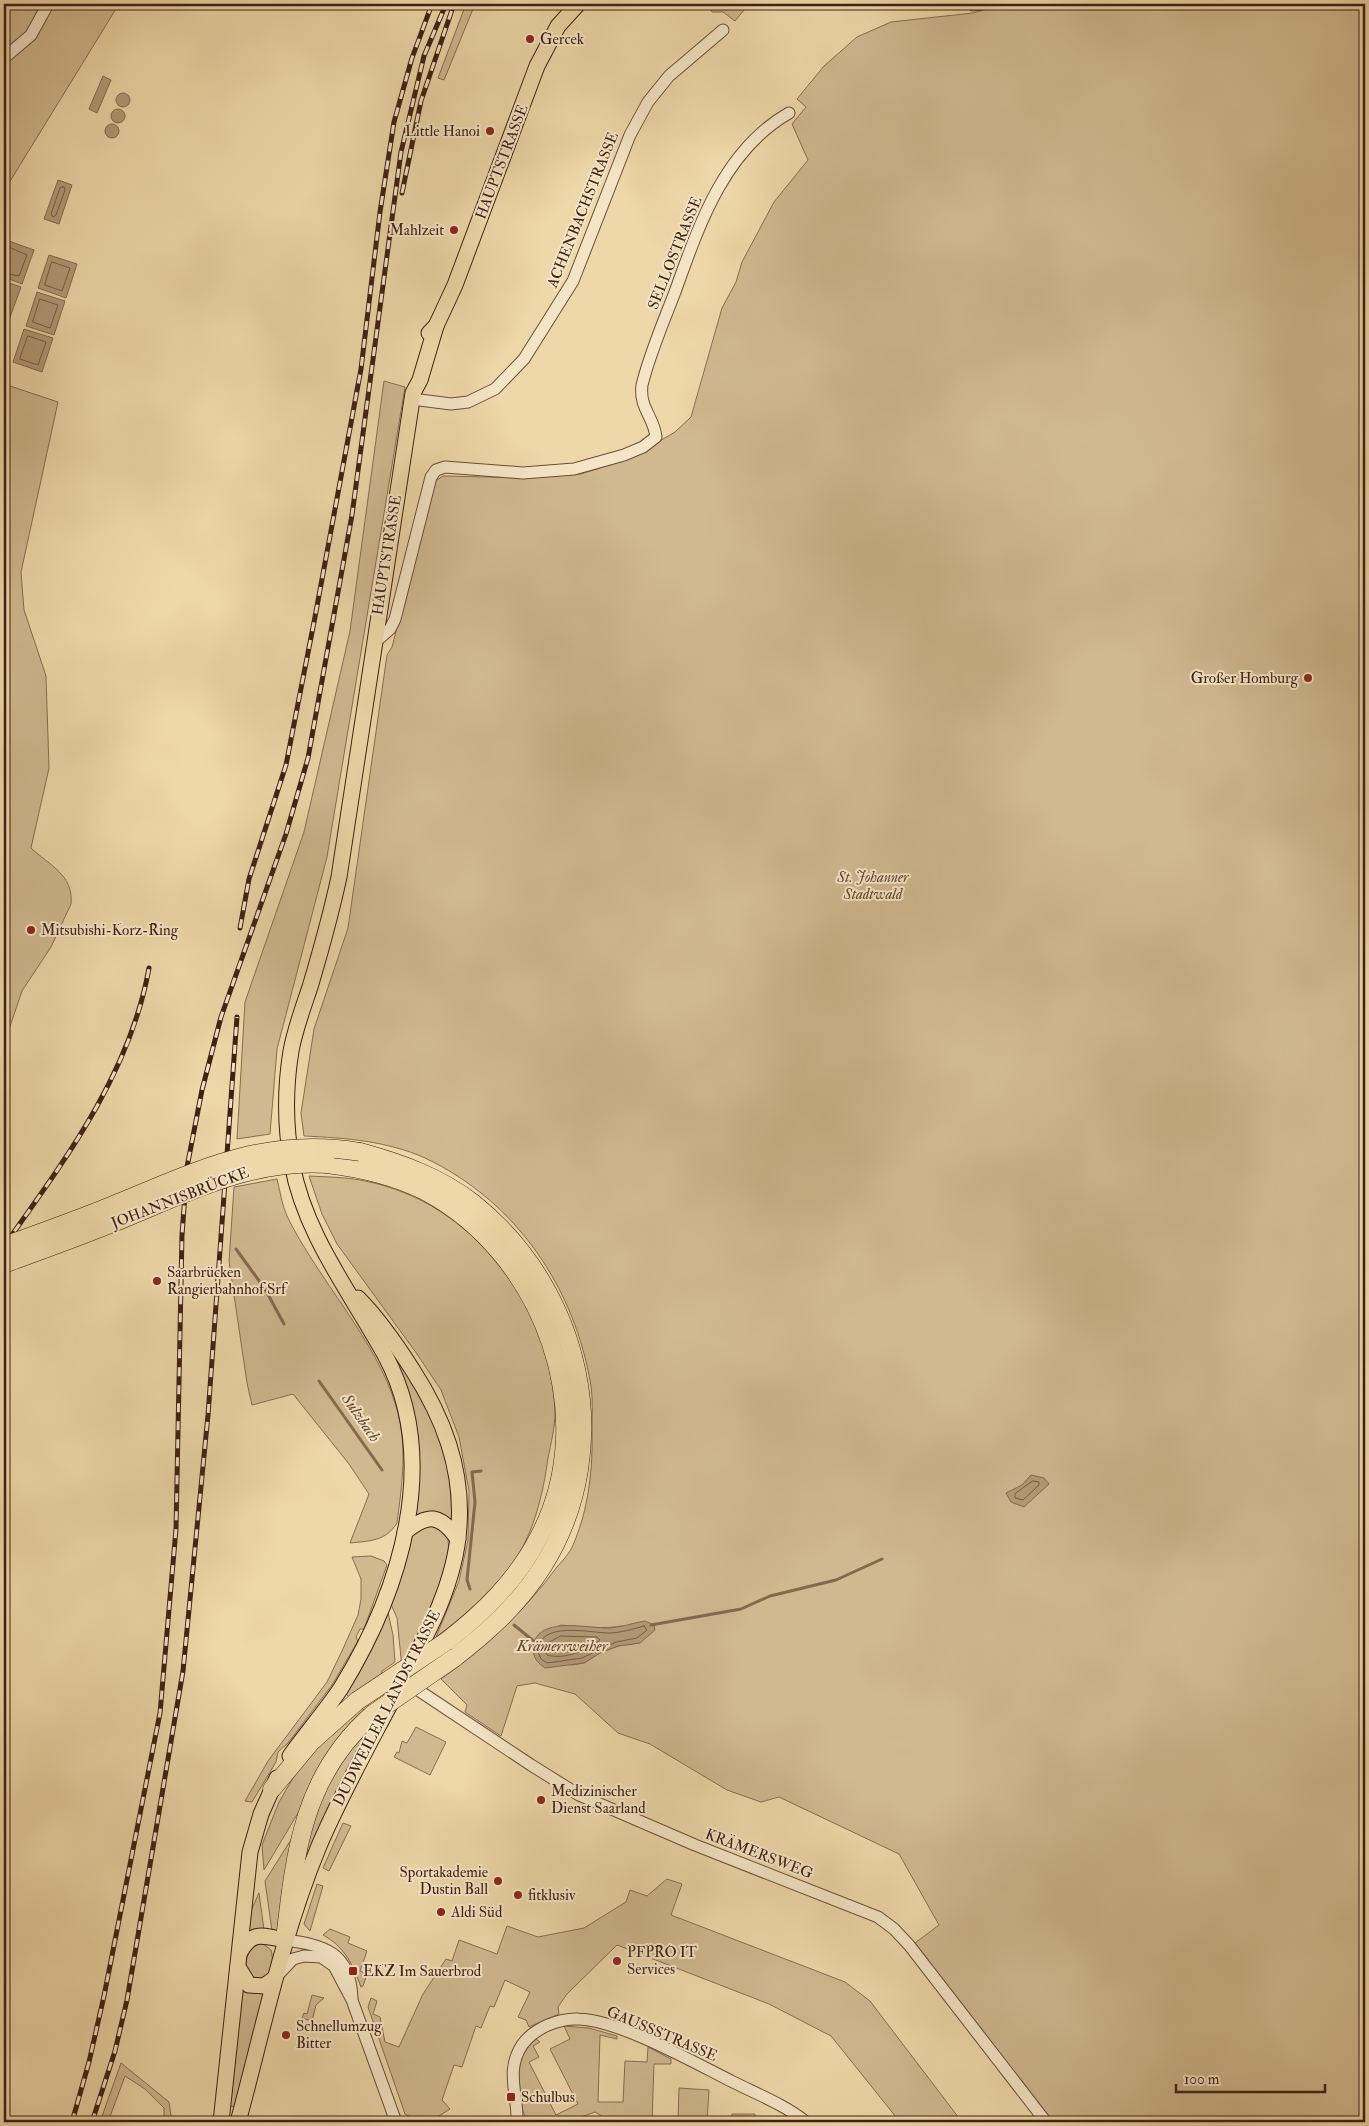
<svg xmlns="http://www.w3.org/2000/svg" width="1369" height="2126" viewBox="0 0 1369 2126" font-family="'IM FELL Double Pica',serif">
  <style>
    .green { fill: #d0b88f; stroke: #886c52; fill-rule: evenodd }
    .water { fill: #b29976; stroke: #84694f }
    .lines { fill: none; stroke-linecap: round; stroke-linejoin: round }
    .shore { stroke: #785c46; stroke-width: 1 }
    .stream { stroke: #84694f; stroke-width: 3 }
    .minor-casing { stroke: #6b4e3a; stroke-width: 13 }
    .major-casing { stroke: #3f2015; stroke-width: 17 }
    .highway-casing { stroke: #3f2015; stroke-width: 19 }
    .minor { stroke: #f4e5c6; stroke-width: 11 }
    .major { stroke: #eed7a8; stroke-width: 15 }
    .highway { stroke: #eed7a8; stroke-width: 18 }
    .rail-casing { stroke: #3f2015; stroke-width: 5 }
    .rail { stroke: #f4e5c6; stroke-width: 3; stroke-dasharray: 9; stroke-linecap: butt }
    .highway-bridge-casing { stroke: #3f2015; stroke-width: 19; stroke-linecap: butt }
    .highway-bridge { stroke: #eed7a8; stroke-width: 18 }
    .poi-dot { fill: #8f2418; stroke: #f4e5c6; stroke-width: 2 }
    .labels { text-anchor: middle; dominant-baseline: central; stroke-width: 4; stroke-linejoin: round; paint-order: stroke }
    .poi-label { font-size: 15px; fill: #3f2015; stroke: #f4e5c6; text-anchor: start }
    .street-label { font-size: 15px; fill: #3f2015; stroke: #f4e5c6 }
    .park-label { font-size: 15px; font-style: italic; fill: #634634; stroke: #f4e5c6 }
    .water-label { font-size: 16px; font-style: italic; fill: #624432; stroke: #f4e5c6 }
  </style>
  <rect width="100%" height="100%" fill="#eed7a8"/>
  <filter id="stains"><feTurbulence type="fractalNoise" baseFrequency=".004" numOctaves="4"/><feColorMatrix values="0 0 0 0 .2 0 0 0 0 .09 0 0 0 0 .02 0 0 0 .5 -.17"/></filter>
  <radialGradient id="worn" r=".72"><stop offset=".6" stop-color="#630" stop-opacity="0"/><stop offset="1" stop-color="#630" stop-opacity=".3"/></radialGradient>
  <g class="green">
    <polygon points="4,4 119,4 4,191"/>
    <polygon points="466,4 475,4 444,80 438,78"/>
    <polygon points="707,4 749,4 735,21 723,12 712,12"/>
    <path d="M1005,4H1365V2122H1053L915,1943L939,1925L899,1854L779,1797L761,1802L727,1790L650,1744L618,1733L575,1694L535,1683L517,1686L501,1736L465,1712L467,1705L441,1679C485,1649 525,1610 557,1567C563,1560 570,1553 573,1545C589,1508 593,1469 592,1428C592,1415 593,1400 591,1386C575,1288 516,1201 425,1158C387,1141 346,1138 304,1136L301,1113L314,1029L348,928L387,655L392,647L434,482L443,476L527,478L581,474L629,459L675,432L691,417L722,308L736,282L742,262L774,202L808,160L792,124L806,107L797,99L824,66L857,37L891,22L973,13ZM561,1625C580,1627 604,1629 622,1626L639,1643L618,1646L600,1653L584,1663L572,1665L533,1646L538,1636Z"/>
    <polygon points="384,381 405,387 327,857 277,1049 270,1134 237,1139 245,1002 304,832 350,631"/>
    <path d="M4,384L58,402L21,572L24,610L46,676L49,768L31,848C49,865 74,875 71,904L51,947L22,991L7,1035L4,1052Z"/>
    <path d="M309,1176C327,1177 347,1177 365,1181C473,1202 551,1306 555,1413C555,1427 551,1443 548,1458C543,1494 534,1534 512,1564C491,1593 464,1616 436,1637L459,1581L468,1540L469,1491L459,1437L441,1390L417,1354L337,1244L322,1214Z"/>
    <path d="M277,1179C280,1191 282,1205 287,1216C318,1280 376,1339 396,1406C408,1445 402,1484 397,1523C386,1541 370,1541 350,1543L369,1494L349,1464L293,1394L252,1405L247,1383L229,1261L234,1187Z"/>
    <path d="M384,1338C427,1400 452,1442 452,1520L437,1513L414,1516L418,1436L409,1398Z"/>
    <path d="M427,1526H436L446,1531C459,1565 418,1635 402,1668L397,1618L390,1602L410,1538L418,1530Z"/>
    <polygon points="371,1556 384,1561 387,1565 364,1629 360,1629 356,1637 358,1641 332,1685 288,1743 278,1752 276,1762 252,1802 245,1801 268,1761 327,1682 342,1651 358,1615 361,1599 361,1579 352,1557"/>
    <polygon points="387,1608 393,1635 395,1662 382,1671 382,1674 349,1697 344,1692"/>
    <polygon points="362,1708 364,1710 335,1743 311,1782 298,1813 264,1870 262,1845 279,1802 296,1773 316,1747"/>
    <path d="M375,1726L302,1872C307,1816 331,1762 375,1726Z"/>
    <polygon points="416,1727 446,1742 430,1775 394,1757 397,1752 399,1753 402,1741 407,1743"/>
    <polygon points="343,1823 351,1826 329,1871 323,1868"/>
    <polygon points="292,1838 279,1932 272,1931 265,1881"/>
    <path d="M667,1879L682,1884L671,1915L845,1982L870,2001L962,2122H900L831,2036L769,2004L617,1945L567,1994L558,2007L559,2014L529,2027L526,2020L518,2017L530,1992L505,1980L494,2007L490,2006L481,2028L476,2026L462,2067L454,2065L442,2100L450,2109C429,2122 428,2126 405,2114L368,2007L371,1998L377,2001L373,2014L380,2017L385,2042L399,2047L423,1994L446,1959L452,1961L459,1940L497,1954L507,1926L538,1937L584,1928L626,1902L630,1890L647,1896Z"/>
    <polygon points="317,1884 323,1886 310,1931 304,1924"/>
    <polygon points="259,1893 264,1930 248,1931 250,1913"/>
    <path d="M330,1929L350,1937L348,1943L367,1951L360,1971L367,1974L363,1986L361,1987C353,1965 345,1947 323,1935Z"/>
    <path d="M262,1943L271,1950C274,1961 272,1977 259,1979L249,1975C243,1963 247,1953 256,1944Z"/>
    <polygon points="241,1989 254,1993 266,1991 236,2107 230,2106"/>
    <polygon points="312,1995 324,1998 316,2005 312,2021 302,2018 304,2013 307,2014"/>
    <path d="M564,2026L589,2028L617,2036V2039L600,2035L598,2102H623L625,2061L647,2062L648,2047L671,2059V2064H654L652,2122H658H612L595,2112C575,2120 547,2126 527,2118C522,2114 522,2105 521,2100C518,2074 515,2058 536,2039L540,2042L533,2046L539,2057L529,2062L556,2115L578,2104L550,2049L570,2039Z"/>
    <polygon points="121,2063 169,2102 172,2122 164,2122 164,2108 145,2089 125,2076 108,2122 100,2122"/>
    <polygon points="679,2088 709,2090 707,2122 678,2122"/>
    <polygon points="732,2114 755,2114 755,2118 762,2118 762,2122 732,2122"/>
  </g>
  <g class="water">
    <polygon points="103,76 111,80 97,113 89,109"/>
    <circle cx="123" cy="100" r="7"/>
    <circle cx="118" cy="116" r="7"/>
    <circle cx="112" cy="131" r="7"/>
    <polygon points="58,180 72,185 59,224 44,219"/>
    <polygon points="6,240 34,250 22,284 4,277"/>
    <polygon points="49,255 77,264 66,298 38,288"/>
    <polygon points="4,281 21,287 9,320 4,318"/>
    <polygon points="37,292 65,301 54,335 26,326"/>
    <polygon points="24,329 53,338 42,372 13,362"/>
    <polygon points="1031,1475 1044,1478 1049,1484 1024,1507 1011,1502 1006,1493 1022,1485"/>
    <path d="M645,1621L654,1625L655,1630L640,1643L618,1646L600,1653L584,1663L545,1668C538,1663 533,1658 533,1649C534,1614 590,1629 610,1628C622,1627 633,1623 645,1621Z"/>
  </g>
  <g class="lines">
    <g class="shore">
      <polygon points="64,187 65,190 56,215 53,217 51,214 60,188"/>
      <polyline points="4,245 27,255 19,276 4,273"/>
      <polygon points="52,262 70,268 62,291 45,285"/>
      <polygon points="40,299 58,305 50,328 33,322"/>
      <polygon points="28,336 46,342 38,365 20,359"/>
      <polygon points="1033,1481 1039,1482 1039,1485 1023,1500 1015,1498 1015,1494"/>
      <path d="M644,1626L647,1630L637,1638L616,1642L582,1658L547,1663L541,1659L538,1652C538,1620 590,1633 609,1633C620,1633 633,1629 644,1626Z"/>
      <path d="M561,1636L597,1637L600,1640C587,1651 563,1660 547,1655L544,1649L548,1643Z"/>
    </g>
    <g class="stream">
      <polyline points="236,1249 265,1289 284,1324"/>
      <polyline points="319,1381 382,1470"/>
      <polyline points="470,1589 467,1580 475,1502 472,1472 481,1471"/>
      <polyline points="514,1625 536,1643"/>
      <polyline points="651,1625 741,1609 770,1596 836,1580 882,1559"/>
    </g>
    <defs>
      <g id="minor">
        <polyline points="973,5 980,4"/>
        <polyline points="4,58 31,35 48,4"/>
        <polyline points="412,399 451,404 468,402 495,389 524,359 573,281 630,135 648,102 669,76 723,30"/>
        <path d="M375,642L390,629L395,619L431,477L436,470L445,467L523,473L574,469L624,455L643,447L656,437C654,417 639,408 642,385C650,353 663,323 675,292C699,225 724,150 789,113"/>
        <polyline points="409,1684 531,1765 579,1795 695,1845 878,1917 894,1929 909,1945 1046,2122"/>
        <path d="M285,1940C324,1945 350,1952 352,1998"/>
        <polyline points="276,1977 293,1959 304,1956 321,1957 334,1966 352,2000 396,2122"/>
        <path d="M517,2122C518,2094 505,2071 522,2045C534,2028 559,2018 579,2019C619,2020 695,2063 733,2082C757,2094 785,2105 806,2122"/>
      </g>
      <g id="major">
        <polyline points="429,333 436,326 455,285 537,66 558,26 578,4"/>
        <path d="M405,1532C428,1513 440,1514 458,1539"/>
        <path d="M290,1756C306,1733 325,1712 341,1688C400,1592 442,1461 385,1355C351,1293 305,1235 292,1164C285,1127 285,1088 291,1051C295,1029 303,1008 310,987C321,950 331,914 339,877L413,393L420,380L436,326"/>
        <path d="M240,1952C253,1930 262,1936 285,1940"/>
        <polyline points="238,1967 249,1985 264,1986 275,1978"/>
        <polyline points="221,2122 250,1852 261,1814 277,1778"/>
        <path d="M238,2122C263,2030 282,1935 319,1846C342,1792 371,1741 398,1689C425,1639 456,1584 459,1526C463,1468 443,1417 412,1369C396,1344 379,1319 358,1298"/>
      </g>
      <g id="highway">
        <path d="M360,1152C400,1163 440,1177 473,1203C581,1289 618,1446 543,1566C519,1604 489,1631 454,1658"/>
        <path d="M327,1164C360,1168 395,1176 425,1191C544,1254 603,1416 539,1537C517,1580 484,1612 447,1641"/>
        <polyline points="272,1789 311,1742 357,1701"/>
        <path d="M285,1940C295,1852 303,1775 373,1714"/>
      </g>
    </defs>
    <use href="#minor" class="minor-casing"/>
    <use href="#major" class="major-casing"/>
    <use href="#highway" class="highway-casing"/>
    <use href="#minor" class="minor"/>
    <use href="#major" class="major"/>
    <use href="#highway" class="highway"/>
    <defs>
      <g id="rail">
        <polyline points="402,193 421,101 454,4"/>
        <polyline points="240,928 249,879 286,765 315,617 361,369 380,212 394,122 412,58 432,4"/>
        <path d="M4,1246C65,1160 130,1074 149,968"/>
        <polyline points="72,2122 89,2062 104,1996 160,1713 176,1529 182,1235 187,1167 202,1090 221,1017 286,834 308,758 352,515 401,152 424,56 446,4"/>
        <polyline points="92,2122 115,2051 127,2000 183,1671 208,1415 237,1017"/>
      </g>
    </defs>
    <use href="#rail" class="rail-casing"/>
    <use href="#rail" class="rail"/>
    <defs>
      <g id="highway-bridge">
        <path d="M4,1246C42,1232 80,1219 118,1203C201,1169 267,1136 360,1152"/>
        <path d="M4,1264C42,1250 81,1236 118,1221C186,1193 252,1159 327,1164"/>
        <polyline points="357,1701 447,1641"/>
        <polyline points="373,1714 454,1658"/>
      </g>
    </defs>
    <use href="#highway-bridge" class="highway-bridge-casing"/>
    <use href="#highway-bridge" class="highway-bridge"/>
  </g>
  <g class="poi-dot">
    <circle cx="530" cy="39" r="5"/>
    <circle cx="490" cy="131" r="5"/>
    <circle cx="454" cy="230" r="5"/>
    <circle cx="1308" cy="678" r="5"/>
    <circle cx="31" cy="930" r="5"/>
    <circle cx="157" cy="1281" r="5"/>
    <circle cx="541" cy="1800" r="5"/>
    <circle cx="498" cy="1881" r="5"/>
    <circle cx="518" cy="1895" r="5"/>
    <circle cx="441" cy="1912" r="5"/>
    <circle cx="617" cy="1961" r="5"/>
    <rect x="348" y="1966" width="10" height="10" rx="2.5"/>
    <circle cx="286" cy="2035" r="5"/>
    <rect x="506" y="2092" width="10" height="10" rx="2.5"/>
  </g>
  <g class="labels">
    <g class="poi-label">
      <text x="540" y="39">Gercek</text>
      <text x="480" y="131" text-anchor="end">Little Hanoi</text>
      <text x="444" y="230" text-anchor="end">Mahlzeit</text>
      <text x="1298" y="678" text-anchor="end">Großer Homburg</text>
      <text x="41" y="930">Mitsubishi-Korz-Ring</text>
      <text x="167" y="1272">Saarbrücken<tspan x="167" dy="17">Rangierbahnhof Srf</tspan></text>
      <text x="551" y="1791">Medizinischer<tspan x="551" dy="17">Dienst Saarland</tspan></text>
      <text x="488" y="1872" text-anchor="end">Sportakademie<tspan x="488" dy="17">Dustin Ball</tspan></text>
      <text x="528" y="1895">fitklusiv</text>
      <text x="451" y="1912">Aldi Süd</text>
      <text x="627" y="1952">PFPRO IT<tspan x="627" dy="17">Services</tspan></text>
      <text x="363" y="1971">EKZ Im Sauerbrod</text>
      <text x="296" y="2026">Schnellumzug<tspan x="296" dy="17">Bitter</tspan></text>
      <text x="521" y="2097">Schulbus</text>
    </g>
    <g class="street-label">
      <text transform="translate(502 162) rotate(-69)">HAUPTSTRASSE</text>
      <text transform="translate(583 210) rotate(-68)">ACHENBACHSTRASSE</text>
      <text transform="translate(675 253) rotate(-68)">SELLOSTRASSE</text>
      <text transform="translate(387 555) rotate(-81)">HAUPTSTRASSE</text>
      <text transform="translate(180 1198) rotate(-21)">JOHANNISBRÜCKE</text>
      <text transform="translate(387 1708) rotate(-63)">DUDWEILER LANDSTRASSE</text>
      <text transform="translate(759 1854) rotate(21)">KRÄMERSWEG</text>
      <text transform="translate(662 2034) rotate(23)">GAUSSSTRASSE</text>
    </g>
    <g class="park-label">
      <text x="873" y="877">St. Johanner<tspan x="873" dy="17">Stadtwald</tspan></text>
    </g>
    <g class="water-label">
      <text transform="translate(361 1418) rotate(55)">Sulzbach</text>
      <text x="562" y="1646">Krämersweiher</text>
    </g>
  </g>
  <rect width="1369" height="2126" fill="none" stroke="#eed7a8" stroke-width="20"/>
  <rect x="5" y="5" width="1359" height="2116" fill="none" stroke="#3f2015" stroke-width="2.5"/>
  <rect x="10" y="10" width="1349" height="2106" fill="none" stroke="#3f2015"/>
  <path d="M1176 2084v8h149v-8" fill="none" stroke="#3f2015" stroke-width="2.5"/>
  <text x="1184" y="2084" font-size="15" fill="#3f2015" stroke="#f4e5c6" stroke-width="4" paint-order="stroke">100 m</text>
  <rect width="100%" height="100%" filter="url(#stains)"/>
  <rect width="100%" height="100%" fill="url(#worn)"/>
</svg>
